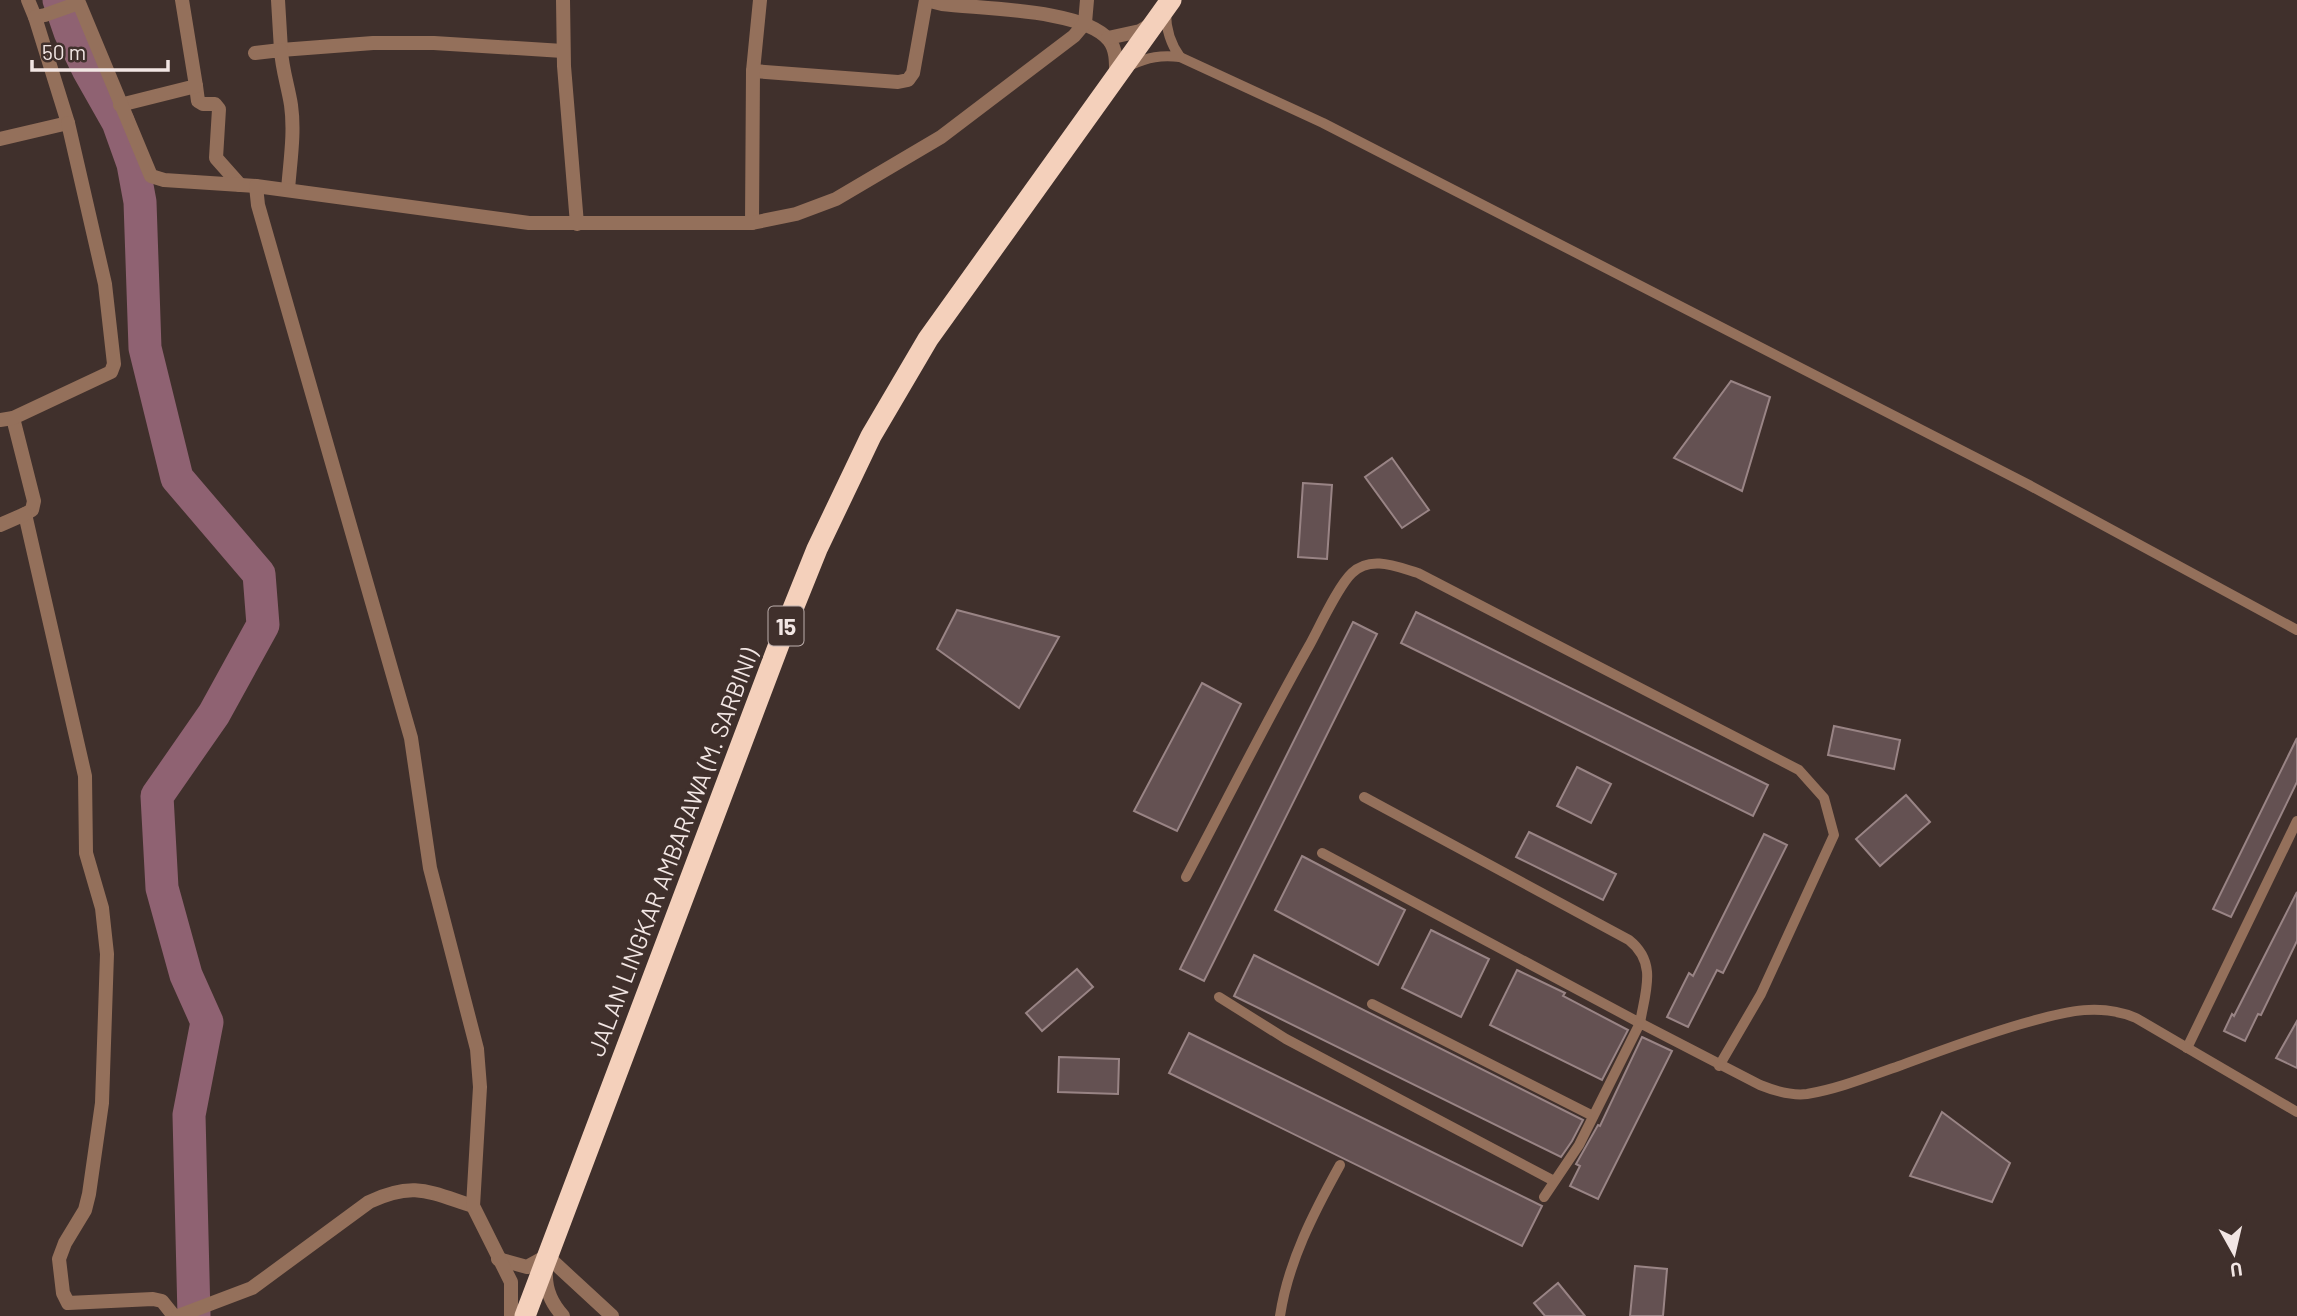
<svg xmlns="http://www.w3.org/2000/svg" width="2297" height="1316" viewBox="0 0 2297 1316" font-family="Barlow,sans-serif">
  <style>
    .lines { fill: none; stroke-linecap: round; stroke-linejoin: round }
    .river { stroke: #8f6272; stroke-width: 33 }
    .building { fill: #645152; stroke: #998485; stroke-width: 2 }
    .lane { stroke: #94705b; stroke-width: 10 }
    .street { stroke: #94705b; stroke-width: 14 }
    .highway { stroke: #f4d0bb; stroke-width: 21 }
    .labels { text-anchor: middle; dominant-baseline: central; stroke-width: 6; stroke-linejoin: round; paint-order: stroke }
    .shield { fill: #40302c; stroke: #bdafad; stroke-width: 2 }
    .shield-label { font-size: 23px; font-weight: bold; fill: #f2e6e4 }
    .street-label { font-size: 24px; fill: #f2e6e4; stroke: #40302c }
  </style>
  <rect width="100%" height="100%" fill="#40302c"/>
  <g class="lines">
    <polyline class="river" points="59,0 70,32 88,69 118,122 133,164 140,202 145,348 177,478 259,574 263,625 214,714 157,796 162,888 186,975 207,1022 189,1115 194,1316"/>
  </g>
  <g class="building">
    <polygon points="1731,381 1770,397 1742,491 1674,458"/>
    <polygon points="1392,458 1429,510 1402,528 1365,477"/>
    <polygon points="1303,483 1332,485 1327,559 1298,557"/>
    <polygon points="957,610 1059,637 1019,708 937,649"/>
    <polygon points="1416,612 1768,785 1753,816 1401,643"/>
    <polygon points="1353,622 1377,634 1204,981 1180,969"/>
    <polygon points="1202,683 1241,704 1177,831 1134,811"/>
    <polygon points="1834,726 1900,740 1894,769 1828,755"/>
    <polygon points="2297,738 2297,782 2231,917 2213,909"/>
    <polygon points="1577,767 1611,784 1591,823 1557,806"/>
    <polygon points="1906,795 1930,822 1880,866 1856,839"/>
    <polygon points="1529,832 1616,874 1603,900 1516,857"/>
    <polygon points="1764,834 1787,845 1723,973 1717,970 1688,1027 1667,1017 1689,973 1693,976"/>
    <polygon points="1302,856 1405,910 1378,965 1275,910"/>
    <polygon points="2297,892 2297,941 2261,1015 2258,1014 2245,1041 2224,1031 2232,1014 2234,1016"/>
    <polygon points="1431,930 1489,959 1461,1017 1402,988"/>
    <polygon points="1254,955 1583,1120 1572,1141 1561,1157 1234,996"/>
    <polygon points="1077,969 1093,987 1042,1031 1026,1013"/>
    <polygon points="1517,970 1565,993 1563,996 1628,1030 1602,1080 1490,1025"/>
    <polygon points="2297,1021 2297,1068 2276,1058"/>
    <polygon points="1189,1033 1542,1206 1522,1246 1169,1073"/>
    <polygon points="1642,1037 1672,1051 1598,1199 1570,1186 1580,1166 1576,1164 1598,1125 1600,1126"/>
    <polygon points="1059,1057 1119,1059 1118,1094 1058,1092"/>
    <polygon points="1942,1112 2010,1163 1992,1202 1910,1176"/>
    <polygon points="1635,1266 1667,1269 1663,1316 1630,1316"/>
    <polygon points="1558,1283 1585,1316 1545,1316 1534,1303"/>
  </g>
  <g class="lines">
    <g class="lane">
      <polyline points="1180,57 1323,123 2029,485 2297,630"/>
      <path d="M1131,65C1148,57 1161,55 1180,57C1170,43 1166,30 1166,13"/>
      <path d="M1322,853L1640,1023C1645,992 1658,963 1629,940L1364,797"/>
      <path d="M1186,877C1227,800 1266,722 1309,646C1319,628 1338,586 1352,573C1371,555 1397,567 1418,573L1799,770L1824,798L1834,835L1761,994L1719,1066"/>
      <polyline points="1219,997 1286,1039 1554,1181"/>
      <polyline points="1372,1004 1593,1116"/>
      <polyline points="2187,1048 2297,821"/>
      <path d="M1544,1197L1579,1145L1640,1023L1760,1085C1775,1091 1791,1096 1807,1094C1838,1089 1870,1076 1899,1066C1943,1050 1987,1033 2032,1021C2067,1011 2101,1003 2136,1018L2297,1112"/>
      <path d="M1280,1316C1288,1262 1314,1212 1340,1165"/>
    </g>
    <g class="street">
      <polyline points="28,0 35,17"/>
      <polyline points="278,0 281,50 373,43 434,43 563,51"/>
      <polyline points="563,0 564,66 577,224"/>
      <path d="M926,0L942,4C982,9 1084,9 1109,40C1117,50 1116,64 1116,76"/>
      <polyline points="1108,38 1140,31 1150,25"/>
      <path d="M255,53L281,50C282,69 288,86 291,105C295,133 290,162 288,190"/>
      <polyline points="753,71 898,82 908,80 913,73 926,0"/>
      <polyline points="196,86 198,101 203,104 215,104 219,109 216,158 240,185"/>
      <polyline points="120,105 196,86 182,0"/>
      <polyline points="0,139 68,123 35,17 45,15 79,3 151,176 164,180 256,186"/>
      <polyline points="752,223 753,71 760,0"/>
      <polyline points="13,418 34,501 32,510 25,514 85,776 86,853 102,908 107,954 102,1103 89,1194 85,1210 65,1243 59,1259 63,1293 68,1303 153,1299 162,1301 174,1316"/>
      <polyline points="0,420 13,418 111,372 114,364 105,284 68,123"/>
      <polyline points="0,525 25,514"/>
      <polyline points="547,1256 612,1316"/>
      <polyline points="498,1259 527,1267 547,1256"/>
      <path d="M546,1272C545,1289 551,1303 563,1316"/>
      <path d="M178,1316L252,1288L369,1202C414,1181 429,1192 473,1206"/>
      <polyline points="511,1316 511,1282 473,1206 480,1087 477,1049 430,868 411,738 258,205 256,186 529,223 752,223 796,214 836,199 941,137 1074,36 1085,23 1087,0"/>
    </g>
    <polyline class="highway" points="525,1316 784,631 817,549 871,436 928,339 1171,0"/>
  </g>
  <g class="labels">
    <rect class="shield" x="768.5" y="606.5" width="35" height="39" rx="5"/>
    <g class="shield-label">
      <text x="786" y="626">15</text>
    </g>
    <g class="street-label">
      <text transform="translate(672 852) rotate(-69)">JALAN LINGKAR AMBARAWA (M. SARBINI)</text>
    </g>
  </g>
  <g transform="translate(2234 1253) rotate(172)" stroke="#40302c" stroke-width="5" paint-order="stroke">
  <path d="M0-5L12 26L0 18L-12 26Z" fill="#f2e6e4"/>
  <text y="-10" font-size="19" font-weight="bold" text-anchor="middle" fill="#f2e6e4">U</text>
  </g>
  <path d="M32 60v10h136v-10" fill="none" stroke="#f2e6e4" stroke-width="3.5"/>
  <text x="42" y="60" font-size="21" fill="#f2e6e4" stroke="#40302c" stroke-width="5" paint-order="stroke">50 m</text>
</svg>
